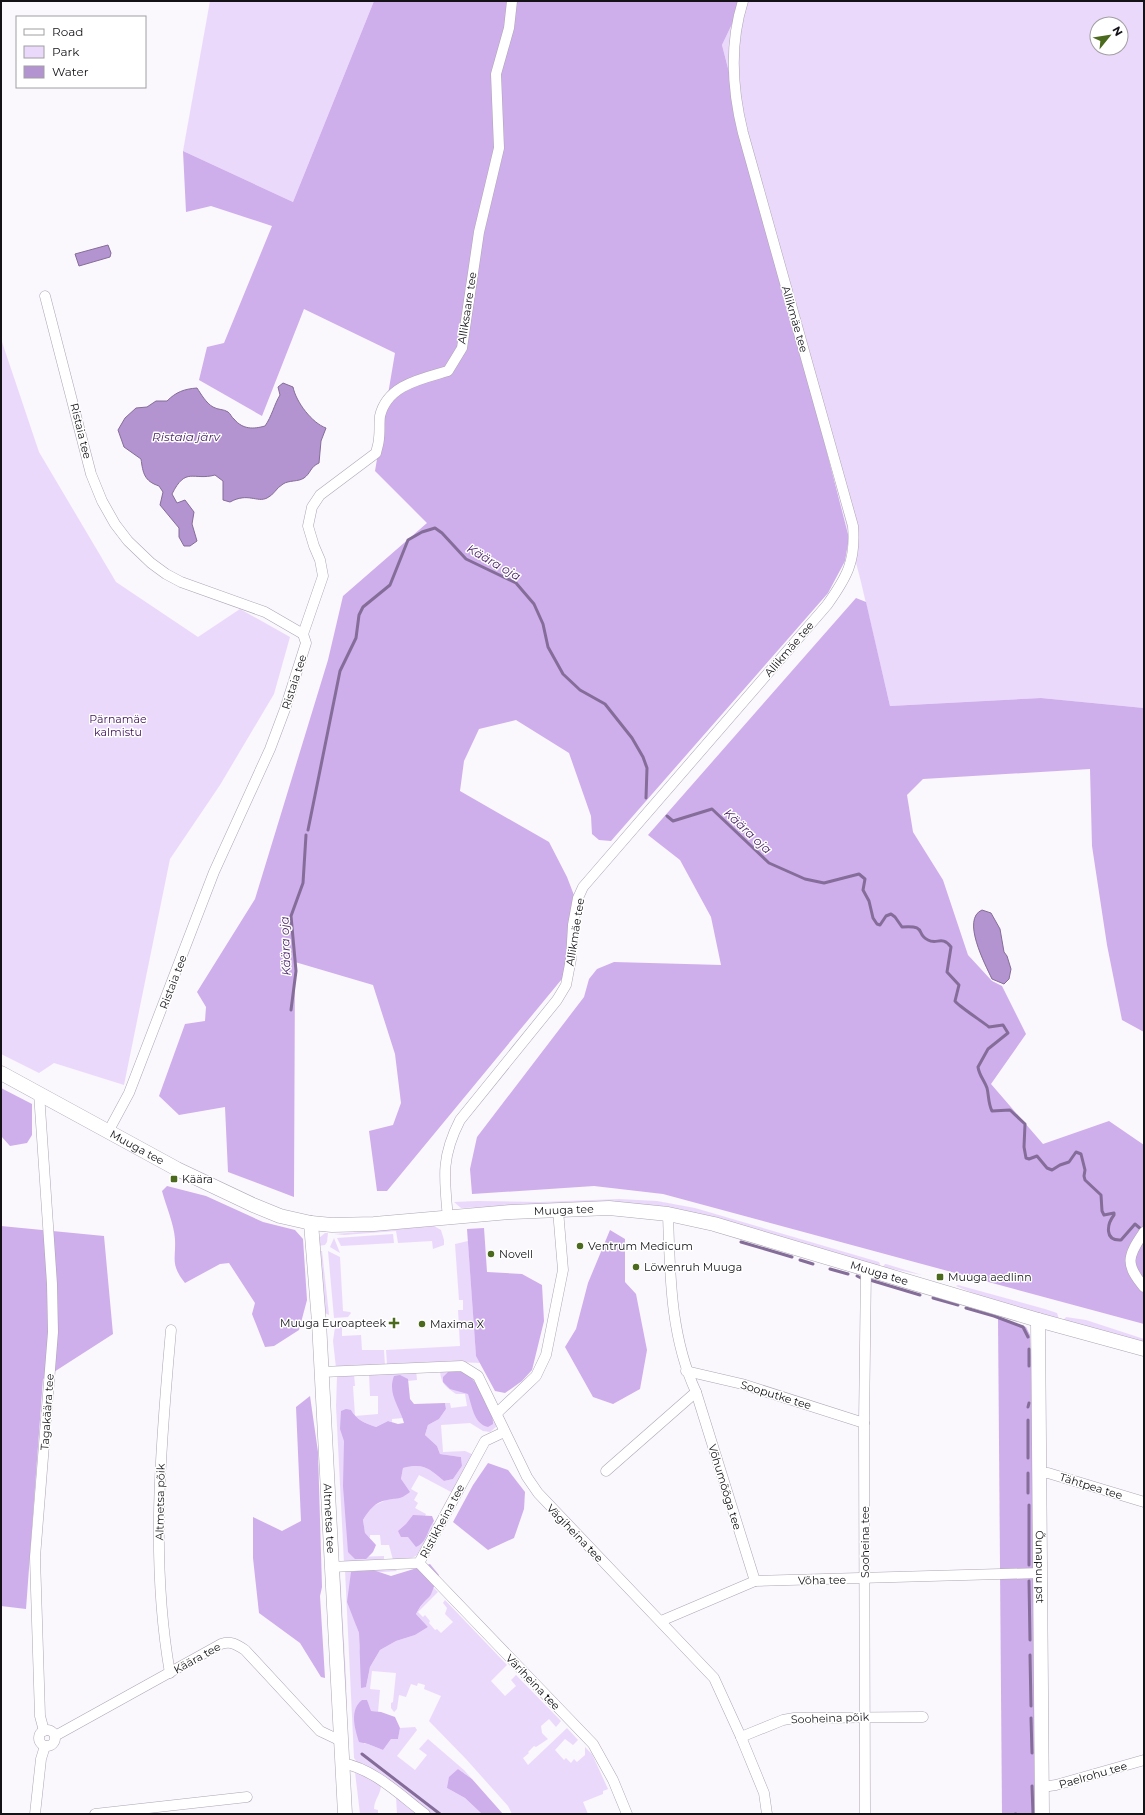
<svg xmlns="http://www.w3.org/2000/svg" width="1145" height="1815" viewBox="0 0 1145 1815" font-family="Montserrat,sans-serif">
  <style>
    .green { fill: #ebd9fc; fill-rule: evenodd }
    .forest { fill: #cfaeec }
    .water { fill: #b494d0; stroke: #846d98 }
    .lines { fill: none; stroke-linecap: round; stroke-linejoin: round }
    .stream { stroke: #846d98; stroke-width: 3 }
    .street-casing { stroke: #ada6b4; stroke-width: 11 }
    .secondary-casing { stroke: #ada6b4; stroke-width: 15 }
    .street { stroke: #fff; stroke-width: 10 }
    .secondary { stroke: #fff; stroke-width: 14 }
    .poi-dot { fill: #4b6a1e; stroke: #fff; stroke-width: 1.5 }
    .labels { text-anchor: middle; dominant-baseline: central; stroke-width: 3; stroke-linejoin: round; paint-order: stroke }
    .street-label { font-size: 11px; fill: #141217; stroke: #fff }
    .park-label { font-size: 11px; fill: #3d1159; stroke: #fff }
    .poi-label { font-size: 11px; fill: #141217; stroke: #fff; text-anchor: start }
    .water-label { font-size: 12px; font-style: italic; fill: #471d64; stroke: #fff }
  </style>
  <rect width="100%" height="100%" fill="#faf7fd"/>
  <g class="green">
    <polygon points="210,1 374,1 293,202 183,151"/>
    <path d="M743,1H1144V708L1041,698L890,706L861,582L722,45ZM1097,24H1121V48H1097Z"/>
    <polygon points="1,339 39,452 116,582 198,637 240,609 290,637 274,694 220,785 170,859 124,1085 54,1063 39,1073 1,1054"/>
    <polygon points="619,1199 657,1201 695,1208 879,1262 880,1264 879,1267 719,1219 496,1207 461,1208 454,1202 477,1201 540,1202"/>
    <polygon points="434,1226 441,1230 444,1240 444,1245 433,1249 432,1241 398,1243 396,1231 344,1235 334,1234"/>
    <polygon points="325,1233 328,1233 327,1242 325,1245 318,1246 319,1238"/>
    <polygon points="393,1234 394,1243 341,1246 337,1238"/>
    <polygon points="334,1238 340,1253 330,1247"/>
    <polygon points="468,1241 476,1355 480,1363 457,1362 387,1365 386,1350 460,1346 458,1310 463,1310 463,1300 459,1300 455,1244"/>
    <polygon points="319,1251 322,1251 329,1315 323,1312"/>
    <polygon points="328,1251 340,1257 343,1311 350,1312 351,1313 348,1317 334,1318"/>
    <polygon points="885,1264 886,1264 922,1275 883,1267"/>
    <polygon points="958,1285 1045,1309 1057,1313 1059,1319 985,1298 956,1286"/>
    <polygon points="1066,1317 1086,1320 1144,1339 1144,1344 1063,1321"/>
    <polygon points="335,1327 342,1327 342,1336 361,1335 362,1350 384,1350 385,1366 336,1368 333,1341"/>
    <path d="M416,1370L417,1380L408,1381V1379L401,1414L403,1418L392,1419V1422L388,1421L376,1427C364,1423 357,1420 351,1410L354,1557L384,1556V1561L344,1563L336,1406L337,1376L354,1374L355,1386H353L355,1416L378,1414V1396H370L369,1374Z"/>
    <path d="M440,1371L471,1373L497,1426L490,1432L483,1431L470,1423L441,1425L443,1452L465,1451L474,1455L453,1493L419,1475L411,1489L418,1493L414,1500L418,1503L415,1508L426,1514L424,1518L435,1524C422,1551 425,1559 393,1560L389,1545H381L380,1535H370V1538L365,1534L363,1520L371,1507L386,1500L401,1479L403,1468C424,1463 428,1468 444,1481L453,1479L462,1466L461,1457L440,1454L437,1446L425,1435L428,1425L439,1419L446,1409L445,1403H450L451,1408L467,1406L465,1394H456C446,1387 441,1384 440,1371Z"/>
    <path d="M394,1568L397,1571L354,1574L356,1625L359,1633V1646L366,1687L370,1667L380,1650L396,1641L415,1635L428,1627L416,1614C421,1604 430,1598 433,1587L438,1592L418,1612L423,1617L425,1615L430,1621L429,1623L435,1630L437,1629L441,1633L453,1622L445,1614L447,1608L443,1603L445,1600L507,1665L491,1681L505,1696L516,1686L511,1680L516,1675L561,1721L556,1727L549,1719L541,1726L542,1733L548,1739L536,1747L534,1746L528,1752L529,1753L523,1758L528,1765L567,1728L578,1740L573,1745L565,1739L555,1750L564,1760L566,1758L571,1763L574,1759L577,1762L585,1755V1747L592,1754L608,1789L603,1791V1794L583,1802L588,1814H512L508,1806L466,1759L429,1721L441,1696L424,1689L425,1685L418,1683L417,1686L411,1684L406,1697L399,1695L397,1709L394,1712L391,1708V1703L393,1702L396,1673L372,1671L370,1689L380,1690L378,1712L370,1711L364,1744H368L383,1750L391,1739H398L400,1728L415,1727L417,1730L397,1756L415,1770L427,1755L419,1749L428,1739L464,1770L472,1779L458,1769L447,1788L465,1798L482,1814H429L357,1762L354,1758L345,1570Z"/>
    <polygon points="340,1572 346,1677 348,1754 337,1576"/>
    <path d="M358,1771L381,1785C381,1794 374,1800 374,1809L378,1810V1814H360L355,1772Z"/>
    <polygon points="396,1797 419,1814 397,1814"/>
  </g>
  <g class="forest">
    <polygon points="374,1 743,1 722,45 849,538 845,561 828,593 611,841 599,840 592,834 591,816 569,753 516,720 479,729 464,761 460,791 549,842 567,877 577,903 571,968 387,1191 377,1191 369,1131 393,1125 401,1103 395,1054 373,985 295,962 294,1197 228,1172 225,1107 179,1115 159,1096 185,1024 205,1021 206,1007 197,992 255,899 328,660 343,596 427,523 375,471 395,353 304,309 262,416 199,380 207,347 224,343 272,226 211,206 186,212 183,151 293,202"/>
    <polygon points="856,598 866,602 890,706 1041,698 1144,708 1144,1032 1122,1020 1107,945 1092,846 1090,769 923,779 907,795 913,832 943,880 968,955 992,981 1002,986 1026,1034 991,1084 1043,1144 1109,1121 1144,1145 1144,1324 663,1194 594,1186 472,1194 470,1169 477,1137 584,997 589,979 597,969 614,962 721,965 711,917 680,860 648,835"/>
    <polygon points="1,1088 32,1104 32,1135 27,1143 10,1146 1,1136"/>
    <path d="M167,1186L206,1196L263,1222L295,1230L303,1239L307,1300L299,1330L274,1346L265,1347L252,1314L255,1303L229,1263L220,1264L185,1283C170,1264 176,1260 175,1239C174,1224 166,1206 162,1191Z"/>
    <polygon points="1,1226 104,1236 113,1334 43,1379 26,1609 1,1606"/>
    <polygon points="484,1228 487,1272 522,1274 542,1285 544,1321 532,1370 522,1381 505,1393 495,1391 476,1356 467,1229"/>
    <polygon points="610,1230 625,1239 625,1282 636,1294 647,1350 640,1389 613,1404 593,1397 565,1347 576,1329 588,1283"/>
    <polygon points="998,1317 1026,1327 1030,1335 1033,1401 1036,1814 1002,1814"/>
    <path d="M460,1369C475,1376 494,1408 493,1424L488,1427C474,1424 472,1406 468,1394L450,1389L443,1382V1377L450,1370Z"/>
    <path d="M400,1375L408,1379L410,1399L414,1404L445,1403L446,1409L439,1419L428,1425L425,1435L437,1446L440,1454L461,1457L462,1466L453,1479L444,1481C428,1468 424,1463 403,1468L401,1479L410,1492C398,1501 399,1497 387,1500C375,1502 369,1510 363,1520L365,1533L376,1545L373,1552L366,1559H355L348,1552L343,1486L344,1441L340,1429L341,1411L346,1409L351,1410C357,1420 364,1423 376,1427L388,1421L398,1424L404,1423C400,1407 387,1394 394,1376Z"/>
    <polygon points="310,1396 318,1452 322,1587 320,1596 325,1678 321,1677 300,1643 259,1613 253,1558 253,1517 282,1531 301,1521 296,1407"/>
    <polygon points="488,1463 508,1470 525,1492 524,1509 514,1538 488,1550 453,1522 473,1485"/>
    <path d="M413,1515L432,1516L434,1521C427,1530 427,1543 416,1547L408,1537H401L398,1531L406,1524Z"/>
    <path d="M430,1564L439,1575C435,1580 433,1592 430,1596C424,1602 420,1606 416,1614L428,1627L415,1635L396,1641L380,1650L370,1667L366,1687L361,1688L359,1633L347,1602L351,1572L370,1569L391,1576Z"/>
    <path d="M362,1700H367L371,1711L381,1712L395,1717L400,1728L398,1739H391L383,1750L368,1744L359,1742C355,1729 349,1710 362,1700Z"/>
    <polygon points="458,1769 472,1779 503,1814 482,1814 465,1798 447,1788 449,1777"/>
  </g>
  <g class="water">
    <polygon points="108,245 111,253 110,257 79,266 75,254"/>
    <path d="M283,383L293,387C296,402 312,423 326,428L321,441L319,463C310,467 311,473 304,478C298,482 289,480 283,484C276,488 274,495 267,498C257,503 248,492 230,502L223,500V481L215,475C193,481 186,466 172,494L177,503L185,500L194,512L192,524L197,541L190,546H184L179,537V528L160,505L163,492L159,486C144,481 143,473 141,459L124,447L118,430L125,418L136,408L147,407L156,401H167C176,392 184,389 197,388C201,394 206,403 213,407C218,410 224,409 228,412C231,414 231,417 234,419C243,430 254,429 265,426C272,416 274,405 280,395L278,387Z"/>
    <path d="M982,910L991,913L1000,929L1004,952L1007,956L1011,969L1009,979L1004,984L992,979C985,964 961,919 982,910Z"/>
  </g>
  <g class="lines">
    <g class="stream">
      <path d="M667,816L673,821L712,809L769,863L805,879L824,883L859,874L865,879L863,890L869,901L873,918L877,924L880,925L886,916L891,914L895,917L902,927C928,925 915,934 928,940C937,945 942,935 951,947L947,972L959,985L955,1001C957,1005 983,1022 989,1027L1003,1025L1008,1033L988,1049L978,1067C979,1075 984,1080 987,1088C989,1096 988,1103 992,1111L1010,1110L1025,1124L1024,1147L1026,1158L1029,1159L1037,1156L1047,1168L1052,1170L1060,1165L1069,1162L1076,1152L1081,1154L1085,1170L1084,1176L1085,1180L1101,1195L1102,1211L1104,1215L1114,1213V1215C1107,1224 1104,1241 1121,1240L1135,1224L1142,1230"/>
      <polyline points="308,830 340,671 356,638 359,615 363,607 390,585 408,540 422,532 435,528 442,533 466,559 516,583 534,604 543,624 548,647 563,674 580,690 605,704 632,738 643,757 647,768 646,798"/>
      <polyline points="291,1010 296,971 291,916 303,883 306,835"/>
      <polyline points="741,1242 792,1257"/>
      <polyline points="800,1260 813,1264"/>
      <polyline points="830,1269 848,1274"/>
      <polyline points="857,1276 861,1278"/>
      <polyline points="870,1280 920,1295"/>
      <polyline points="933,1298 958,1305"/>
      <polyline points="966,1308 994,1316 1023,1327 1028,1337"/>
      <polyline points="1029,1366 1029,1349"/>
      <polyline points="1028,1407 1029,1403"/>
      <polyline points="1028,1458 1028,1420"/>
      <polyline points="1028,1473 1028,1493"/>
      <polyline points="1029,1505 1029,1565"/>
      <polyline points="1029,1581 1030,1640"/>
      <polyline points="1030,1655 1031,1706"/>
      <polyline points="1031,1718 1032,1753"/>
      <polyline points="362,1754 440,1814"/>
      <polyline points="1032,1786 1033,1814"/>
      <polyline points="1015,1814 1016,1814"/>
    </g>
    <defs>
      <g id="street">
        <polyline points="45,296 91,474 102,501 115,524 128,541 151,563 166,574 181,582 265,612 303,634 306,643 285,709 270,749 214,872 129,1093 108,1132"/>
        <path d="M303,634L323,576L320,560L314,546L308,526L312,507L320,495L376,453C377,448 379,443 379,438C380,431 379,423 380,416C387,385 421,379 448,371L462,348L479,232L499,148L496,74L509,28L512,1"/>
        <polyline points="39,1093 52,1284 53,1332 35,1557 40,1716 44,1731"/>
        <path d="M668,1214C670,1274 670,1336 696,1392L755,1581"/>
        <path d="M448,1218C444,1177 441,1157 460,1120L557,1000L566,985L571,959L573,925L578,898L583,887L827,605C847,577 856,561 853,526L743,133C732,89 729,45 743,1"/>
        <path d="M1144,1232C1127,1257 1125,1264 1144,1287"/>
        <polyline points="686,1371 742,1384 864,1423"/>
        <polyline points="322,1372 462,1366 478,1376 527,1477 538,1493 714,1678 741,1737 764,1793 767,1814"/>
        <polyline points="497,1413 536,1376 546,1355 563,1270 558,1210"/>
        <polyline points="606,1471 696,1392"/>
        <polyline points="1038,1473 1048,1473 1144,1502"/>
        <polyline points="419,1563 593,1744 613,1780 627,1814"/>
        <polyline points="331,1567 419,1563 485,1441 504,1432"/>
        <polyline points="661,1621 755,1581 1040,1573"/>
        <path d="M170,1673C150,1561 161,1443 171,1330"/>
        <circle cx="47" cy="1738" r="8"/>
        <path d="M55,1736L221,1644C231,1641 236,1644 245,1650L320,1731L341,1741"/>
        <polyline points="741,1737 783,1720 794,1718 923,1717"/>
        <path d="M342,1763C374,1769 400,1795 425,1814"/>
        <polyline points="1042,1787 1056,1785 1144,1760"/>
        <polyline points="35,1814 41,1759 45,1746"/>
        <polyline points="95,1814 247,1797"/>
        <polyline points="865,1814 864,1423 866,1269"/>
      </g>
      <g id="secondary">
        <path id="s1" d="M1,1073L177,1169L253,1205L280,1216L311,1223L332,1225L374,1224L511,1212L609,1208L668,1214L714,1224L1038,1320L1144,1349"/>
        <path id="s2" d="M311,1223L319,1322L345,1814"/>
        <path id="s3" d="M1038,1320L1042,1814"/>
      </g>
    </defs>
    <use href="#street" class="street-casing"/>
    <use href="#secondary" class="secondary-casing"/>
    <use href="#street" class="street"/>
    <use href="#secondary" class="secondary"/>
  </g>
  <g class="poi-dot">
    <rect x="170" y="1175" width="8" height="8" rx="2"/>
    <circle cx="580" cy="1246" r="4"/>
    <circle cx="491" cy="1254" r="4"/>
    <circle cx="636" cy="1267" r="4"/>
    <rect x="936" y="1273" width="8" height="8" rx="2"/>
    <path d="M392 1317h4v4h4v4h-4v4h-4v-4h-4v-4h4z"/>
    <circle cx="422" cy="1324" r="4"/>
  </g>
  <g class="labels">
    <g class="street-label">
      <text transform="translate(467 308) rotate(-81)">Alliksaare tee</text>
      <text transform="translate(795 319) rotate(74)">Allikmäe tee</text>
      <text transform="translate(81 431) rotate(76)">Ristaia tee</text>
      <text transform="translate(789 649) rotate(-49)">Allikmäe tee</text>
      <text transform="translate(294 682) rotate(-72)">Ristaia tee</text>
      <text transform="translate(575 932) rotate(-81)">Allikmäe tee</text>
      <text transform="translate(173 982) rotate(-69)">Ristaia tee</text>
      <text stroke="none"><textPath href="#s1" startOffset="155">Muuga tee</textPath></text>
      <text stroke="none"><textPath href="#s1" startOffset="599">Muuga tee</textPath></text>
      <text stroke="none"><textPath href="#s1" startOffset="923">Muuga tee</textPath></text>
      <text transform="translate(776 1395) rotate(17)">Sooputke tee</text>
      <text transform="translate(47 1412) rotate(-86)">Tagakäära tee</text>
      <text transform="translate(1091 1486) rotate(17)">Tähtpea tee</text>
      <text transform="translate(725 1487) rotate(73)">Võhumõõga tee</text>
      <text transform="translate(160 1502) rotate(-89)">Altmetsa põik</text>
      <text stroke="none"><textPath href="#s2" startOffset="296">Altmetsa tee</textPath></text>
      <text transform="translate(442 1521) rotate(-62)">Ristikheina tee</text>
      <text transform="translate(575 1533) rotate(46)">Vägiheina tee</text>
      <text transform="translate(865 1542) rotate(-90)">Sooheina tee</text>
      <text stroke="none"><textPath href="#s3" startOffset="247">Õunapuu pst</textPath></text>
      <text transform="translate(822 1580) rotate(-1)">Võha tee</text>
      <text transform="translate(197 1658) rotate(-29)">Käära tee</text>
      <text transform="translate(533 1682) rotate(46)">Väriheina tee</text>
      <text transform="translate(830 1718) rotate(-2)">Sooheina põik</text>
      <text transform="translate(1093 1775) rotate(-16)">Paelrohu tee</text>
    </g>
    <g class="park-label">
      <text x="118" y="719">Pärnamäe<tspan x="118" dy="13">kalmistu</tspan></text>
    </g>
    <g class="poi-label">
      <text x="182" y="1179">Käära</text>
      <text x="588" y="1246">Ventrum Medicum</text>
      <text x="499" y="1254">Novell</text>
      <text x="644" y="1267">Löwenruh Muuga</text>
      <text x="948" y="1277">Muuga aedlinn</text>
      <text x="386" y="1323" text-anchor="end">Muuga Euroapteek</text>
      <text x="430" y="1324">Maxima X</text>
    </g>
    <g class="water-label">
      <text x="186" y="436">Ristaia järv</text>
      <text transform="translate(494 562) rotate(30)">Käära oja</text>
      <text transform="translate(748 831) rotate(43)">Käära oja</text>
      <text transform="translate(285 946) rotate(-92)">Käära oja</text>
    </g>
  </g>
  <rect width="1145" height="1815" fill="none" stroke="#141217" stroke-width="4"/>
  <rect x="16" y="16" width="130" height="72" fill="#ffffff" stroke="#a1a0a2"/>
  <rect x="24" y="29" width="20" height="6" fill="#ffffff" stroke="#a1a0a2"/>
  <text x="52" y="36" font-size="12" fill="#141217">Road</text>
  <rect x="24" y="46" width="20" height="12" fill="#ebd9fc" stroke="#a1a0a2"/>
  <text x="52" y="56" font-size="12" fill="#141217">Park</text>
  <rect x="24" y="66" width="20" height="12" fill="#b494d0" stroke="#a1a0a2"/>
  <text x="52" y="76" font-size="12" fill="#141217">Water</text>
  <g transform="translate(1109 36) rotate(60)"><circle r="19" fill="#ffffff" stroke="#a1a0a2"/>
  <path d="M0-3L7 15L0 10L-7 15Z" fill="#4b6a1e"/>
  <text y="-6" font-size="11" font-weight="bold" text-anchor="middle" fill="#141217">N</text>
  </g>
</svg>
